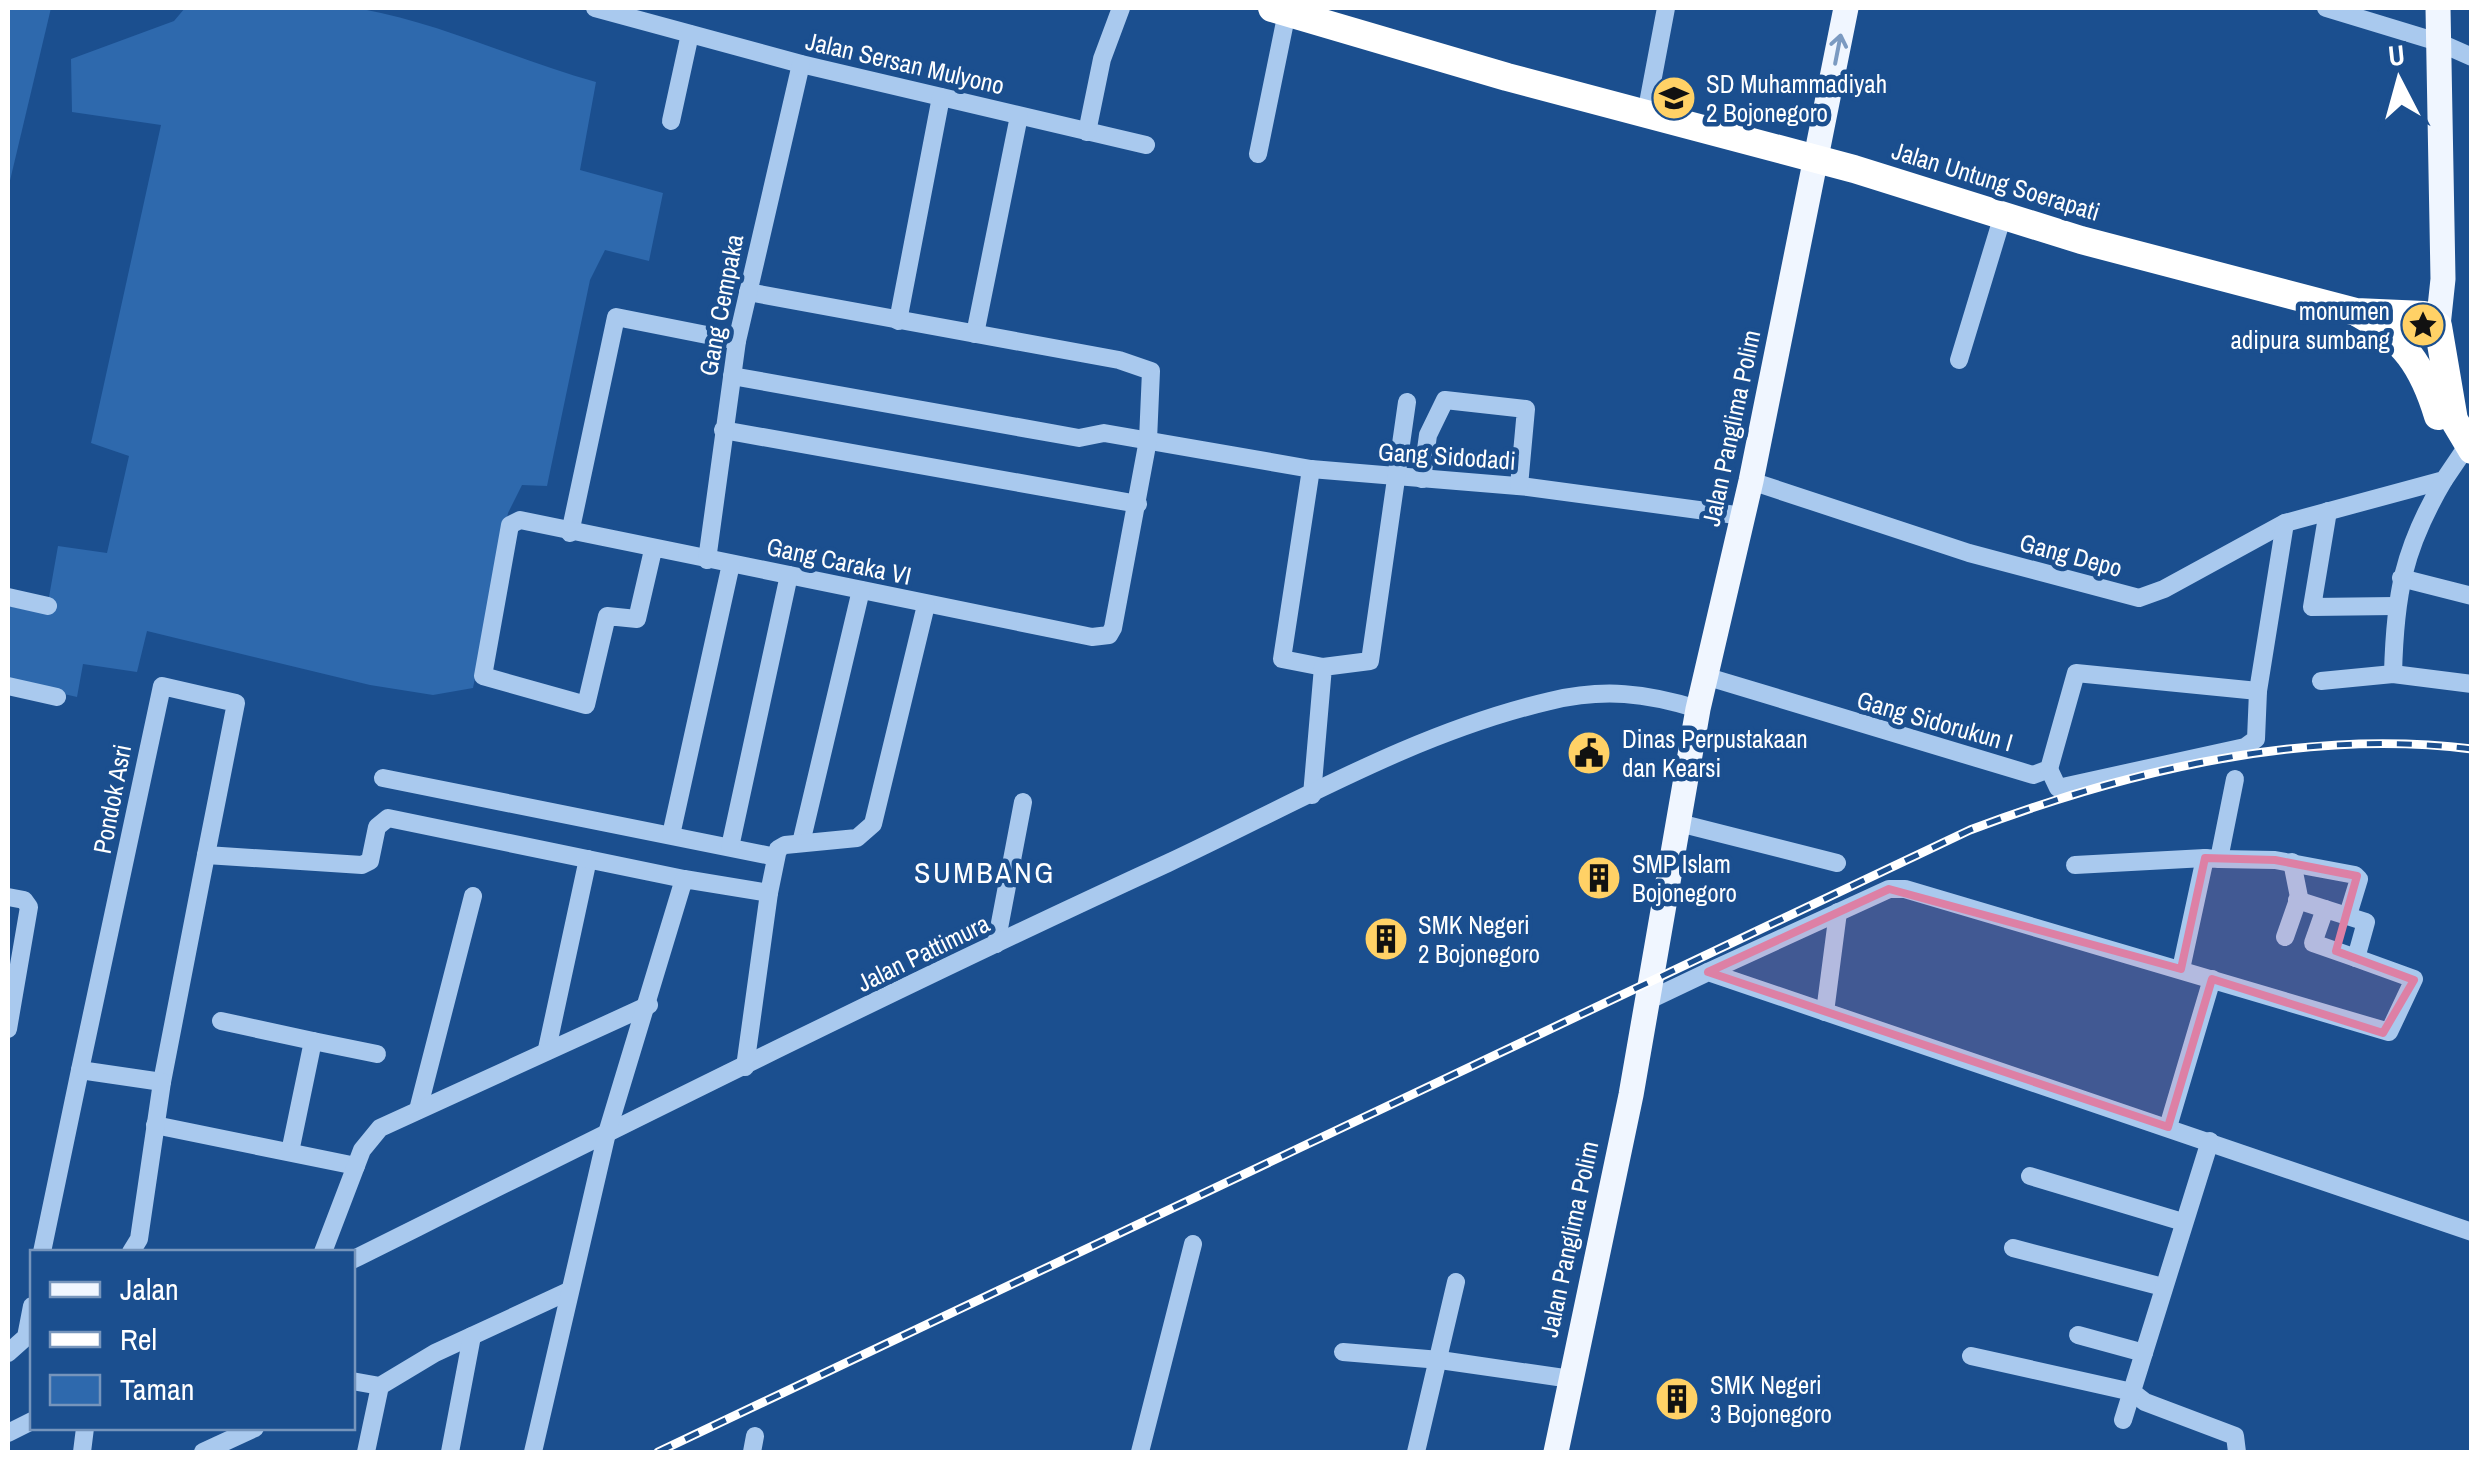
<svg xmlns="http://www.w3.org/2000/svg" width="2479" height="1460" viewBox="0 0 2479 1460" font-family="'Archivo Narrow',sans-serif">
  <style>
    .green { fill: #2e69ad }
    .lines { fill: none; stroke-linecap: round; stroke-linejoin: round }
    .minor { stroke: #a9c9ee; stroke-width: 18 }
    .major { stroke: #f0f6ff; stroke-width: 25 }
    .highway { stroke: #fff; stroke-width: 28 }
    .rail-casing { stroke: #fff; stroke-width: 9 }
    .rail { stroke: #1b4f8f; stroke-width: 5; stroke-dasharray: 15; stroke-linecap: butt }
    .oneway { stroke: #7b9ac1 }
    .marked { fill: #dd80a5; fill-opacity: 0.2; stroke: #dd80a5; stroke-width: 8; stroke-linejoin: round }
    .labels { text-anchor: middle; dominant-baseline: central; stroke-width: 9; stroke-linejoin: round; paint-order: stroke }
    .street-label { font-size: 25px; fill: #fff; stroke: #1b4f8f }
    .poi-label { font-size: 25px; fill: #fff; stroke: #1b4f8f; text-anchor: start }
    .quarter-label { font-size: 30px; letter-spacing: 2.5px; fill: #fff; stroke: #1b4f8f }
  </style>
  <rect width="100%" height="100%" fill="#1b4f8f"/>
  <g class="green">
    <polygon points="8,8 51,8 8,189"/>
    <path d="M185,8C237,8 313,0 362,9C443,24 517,60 596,82L580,170L663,193L649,261L605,250L590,280L547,486L522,485L508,513L473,688L433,695L370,685L147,631L137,672L83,664L77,697L8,681V606L48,614L53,610L49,597L58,546L107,553L129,456L91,443L161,125L72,112L71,59L174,21Z"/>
  </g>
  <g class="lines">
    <g class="minor">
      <polyline points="595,8 801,64 1146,145"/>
      <polyline points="2326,8 2438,42 2472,57"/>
      <polyline points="1646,114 1666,8"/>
      <polyline points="671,121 690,34"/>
      <polyline points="1087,132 1102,59 1121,8"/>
      <polyline points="1258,154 1287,12"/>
      <polyline points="898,321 941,97"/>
      <polyline points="975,334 1019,116"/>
      <polyline points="1959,360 2003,215"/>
      <polyline points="732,376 1079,438 1104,433 1311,469 1528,487 1743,516"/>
      <polyline points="723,430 1138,504"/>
      <polyline points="1311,469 1282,659 1323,667"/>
      <polyline points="1422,479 1428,435 1445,400 1526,409 1519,486"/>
      <polyline points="1751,481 1969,553 2139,598 2164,589 2285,523 2444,480 2467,446"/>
      <polyline points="2328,511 2312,607 2395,606"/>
      <polyline points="570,533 616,317 737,341"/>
      <polyline points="653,550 637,619 607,616 586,705 483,676 510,525 520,520 1092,637 1109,635 1113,628 1148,440 1151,371 1119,360 748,292"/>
      <polyline points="707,560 737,341 801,64"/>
      <polyline points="2401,578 2472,596"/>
      <polyline points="8,597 48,606"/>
      <path d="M2393,674C2395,595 2403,549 2444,480"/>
      <polyline points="1708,677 2033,775 2049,769 2076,673 2258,691"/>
      <polyline points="2321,681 2393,674 2472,684"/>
      <polyline points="8,686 57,697"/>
      <polyline points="2049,769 2058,788 2245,747 2256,739 2258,691 2285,523"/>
      <polyline points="383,778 776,857"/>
      <polyline points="1312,795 1323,667 1370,661 1407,402"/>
      <polyline points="1679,823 1837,863"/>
      <polyline points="671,835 731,564"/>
      <polyline points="801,843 861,590"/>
      <polyline points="730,847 789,575"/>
      <polyline points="2219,859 2275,860 2355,875 2359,879 2348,915"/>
      <polyline points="2075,865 2205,858"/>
      <polyline points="769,893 778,849 785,845 857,838 873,824 926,605"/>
      <polyline points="8,897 24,900 29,907 8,1029"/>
      <polyline points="2325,909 2313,943 2356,958"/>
      <polyline points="2285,937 2299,897 2292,862"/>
      <polyline points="996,944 1023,802"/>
      <polyline points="2181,969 2205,858 2219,859 2235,779"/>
      <polyline points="1708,972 1889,889 1905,889 2389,1032 2414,979 2356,958 2366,922 2297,900"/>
      <polyline points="1647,1001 1708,972 2472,1232"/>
      <polyline points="1825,1012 1838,912"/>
      <polyline points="221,1021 313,1041 290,1152"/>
      <polyline points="313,1041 377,1054"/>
      <polyline points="547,1049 588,859"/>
      <polyline points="162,1082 206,855"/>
      <polyline points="418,1110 473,896"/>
      <polyline points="155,1125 356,1166"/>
      <polyline points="2168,1127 2212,979"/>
      <polyline points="2030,1176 2183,1222"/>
      <polyline points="2013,1248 2163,1287"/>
      <polyline points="42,1252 80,1070"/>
      <polyline points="131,1252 139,1239 162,1082 80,1070 162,686 236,703 206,855 362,865 370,861 377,827 388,818 684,879"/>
      <polyline points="323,1252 362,1150 380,1128 649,1005"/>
      <path d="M352,1260C623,1125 894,989 1168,863C1292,805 1416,732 1550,701C1604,688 1646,693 1698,709"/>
      <polyline points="2078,1335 2144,1353"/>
      <polyline points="1343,1352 1440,1360 1571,1379"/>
      <polyline points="8,1353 26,1337 32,1306"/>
      <polyline points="1971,1356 2132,1392 2145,1402 2235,1436 2237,1452"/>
      <polyline points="352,1381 380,1386 435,1353 569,1291"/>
      <polyline points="2123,1420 2210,1141"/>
      <polyline points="8,1433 32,1421"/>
      <polyline points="82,1452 85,1428"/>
      <polyline points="203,1452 255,1428"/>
      <polyline points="366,1452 380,1386"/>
      <polyline points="450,1452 472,1336"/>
      <polyline points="533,1452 607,1133 684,879 769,893 745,1067"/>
      <polyline points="752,1452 755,1436"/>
      <polyline points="1140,1452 1193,1244"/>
      <polyline points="1416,1452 1456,1282"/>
    </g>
    <g class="major">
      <polyline points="2438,326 2443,279 2438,8"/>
      <polyline points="1556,1452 1631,1095 1698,709 1751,481 1846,8"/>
    </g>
    <g class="highway">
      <polyline points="1272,8 1507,77 1854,169 2081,240 2356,312 2424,315 2438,326 2454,420 2472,450"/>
      <path d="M2358,313C2404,339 2423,366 2438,416"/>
    </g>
    <defs>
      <path id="rail" d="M658,1452L1970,830C2126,771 2303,728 2472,749"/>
    </defs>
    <use href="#rail" class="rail-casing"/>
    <use href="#rail" class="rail"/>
  </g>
  <defs><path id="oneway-shaft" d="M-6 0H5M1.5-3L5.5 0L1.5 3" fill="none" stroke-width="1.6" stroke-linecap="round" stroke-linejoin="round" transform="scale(2.5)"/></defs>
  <use class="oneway" href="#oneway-shaft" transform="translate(1838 49) rotate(-79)"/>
  <path class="marked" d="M2205,858L2275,860L2357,876L2336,951L2414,980L2383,1033L2212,979L2168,1127L1708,972L1889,889L2181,969Z"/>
  <defs>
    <symbol id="school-disc" viewBox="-11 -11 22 22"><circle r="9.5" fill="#ffd166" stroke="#1b4f8f"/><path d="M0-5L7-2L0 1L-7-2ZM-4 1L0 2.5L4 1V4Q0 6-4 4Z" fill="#111"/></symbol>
    <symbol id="sight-disc" viewBox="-11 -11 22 22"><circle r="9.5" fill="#ffd166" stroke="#1b4f8f"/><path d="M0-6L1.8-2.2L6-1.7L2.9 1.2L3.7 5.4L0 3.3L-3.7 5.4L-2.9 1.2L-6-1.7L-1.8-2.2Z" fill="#111"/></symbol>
    <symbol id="civic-disc" viewBox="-11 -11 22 22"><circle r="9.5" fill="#ffd166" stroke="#1b4f8f"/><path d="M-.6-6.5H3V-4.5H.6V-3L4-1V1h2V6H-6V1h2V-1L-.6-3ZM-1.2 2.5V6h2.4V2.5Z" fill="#111"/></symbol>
    <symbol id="building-disc" viewBox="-11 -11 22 22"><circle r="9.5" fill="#ffd166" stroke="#1b4f8f"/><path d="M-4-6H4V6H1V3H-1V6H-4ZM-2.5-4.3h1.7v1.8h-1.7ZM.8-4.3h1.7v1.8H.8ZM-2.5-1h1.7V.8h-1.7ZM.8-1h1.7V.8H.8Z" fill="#111"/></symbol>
  </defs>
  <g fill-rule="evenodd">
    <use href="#school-disc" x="1649" y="73" width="50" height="50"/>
    <use href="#sight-disc" x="2398" y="300" width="50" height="50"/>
    <use href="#civic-disc" x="1564" y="728" width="50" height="50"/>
    <use href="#building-disc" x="1574" y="853" width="50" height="50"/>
    <use href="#building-disc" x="1361" y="914" width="50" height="50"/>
    <use href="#building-disc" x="1652" y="1374" width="50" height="50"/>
  </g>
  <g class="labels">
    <g class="street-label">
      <text transform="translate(905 63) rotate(13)">Jalan Sersan Mulyono</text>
      <text transform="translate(1996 181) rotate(17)">Jalan Untung Soerapati</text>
      <text transform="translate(721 305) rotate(-79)">Gang Cempaka</text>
      <text transform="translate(1731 428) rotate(-78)">Jalan Panglima Polim</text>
      <text transform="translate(1447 456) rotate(4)">Gang Sidodadi</text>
      <text transform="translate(2071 555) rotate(15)">Gang Depo</text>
      <text transform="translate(839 561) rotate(12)">Gang Caraka VI</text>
      <text transform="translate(1935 721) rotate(16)">Gang Sidorukun I</text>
      <text transform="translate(112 799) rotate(-79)">Pondok Asri</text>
      <text transform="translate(923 953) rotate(-26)">Jalan Pattimura</text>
      <text transform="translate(1569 1239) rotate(-78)">Jalan Panglima Polim</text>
    </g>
    <g class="poi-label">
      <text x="1706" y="84">SD Muhammadiyah<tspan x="1706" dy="29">2 Bojonegoro</tspan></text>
      <text x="2390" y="311" text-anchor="end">monumen<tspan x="2390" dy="29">adipura sumbang</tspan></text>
      <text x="1622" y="739">Dinas Perpustakaan<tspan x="1622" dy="29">dan Kearsi</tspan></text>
      <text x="1632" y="864">SMP Islam<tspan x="1632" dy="29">Bojonegoro</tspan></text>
      <text x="1418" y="925">SMK Negeri<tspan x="1418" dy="29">2 Bojonegoro</tspan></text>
      <text x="1710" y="1385">SMK Negeri<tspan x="1710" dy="29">3 Bojonegoro</tspan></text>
    </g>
    <g class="quarter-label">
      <text x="985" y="872">SUMBANG</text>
    </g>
  </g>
  <rect width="2479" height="1460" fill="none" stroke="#ffffff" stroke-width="20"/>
  <rect x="30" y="1250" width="325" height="180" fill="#1b4f8f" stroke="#7695bc" stroke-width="2.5"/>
  <rect x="50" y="1282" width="50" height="15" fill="#f0f6ff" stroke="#7695bc" stroke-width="2.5"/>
  <text x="120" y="1300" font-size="30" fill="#ffffff">Jalan</text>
  <rect x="50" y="1332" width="50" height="15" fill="#ffffff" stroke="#7695bc" stroke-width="2.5"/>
  <text x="120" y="1350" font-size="30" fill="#ffffff">Rel</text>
  <rect x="50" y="1375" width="50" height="30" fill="#2e69ad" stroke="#7695bc" stroke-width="2.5"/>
  <text x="120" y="1400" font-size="30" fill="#ffffff">Taman</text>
  <g transform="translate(2399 80) rotate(354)" stroke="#1b4f8f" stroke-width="8" paint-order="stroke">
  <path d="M0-8L18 38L0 25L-18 38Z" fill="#ffffff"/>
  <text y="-15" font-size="28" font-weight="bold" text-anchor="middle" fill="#ffffff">U</text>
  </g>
</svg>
